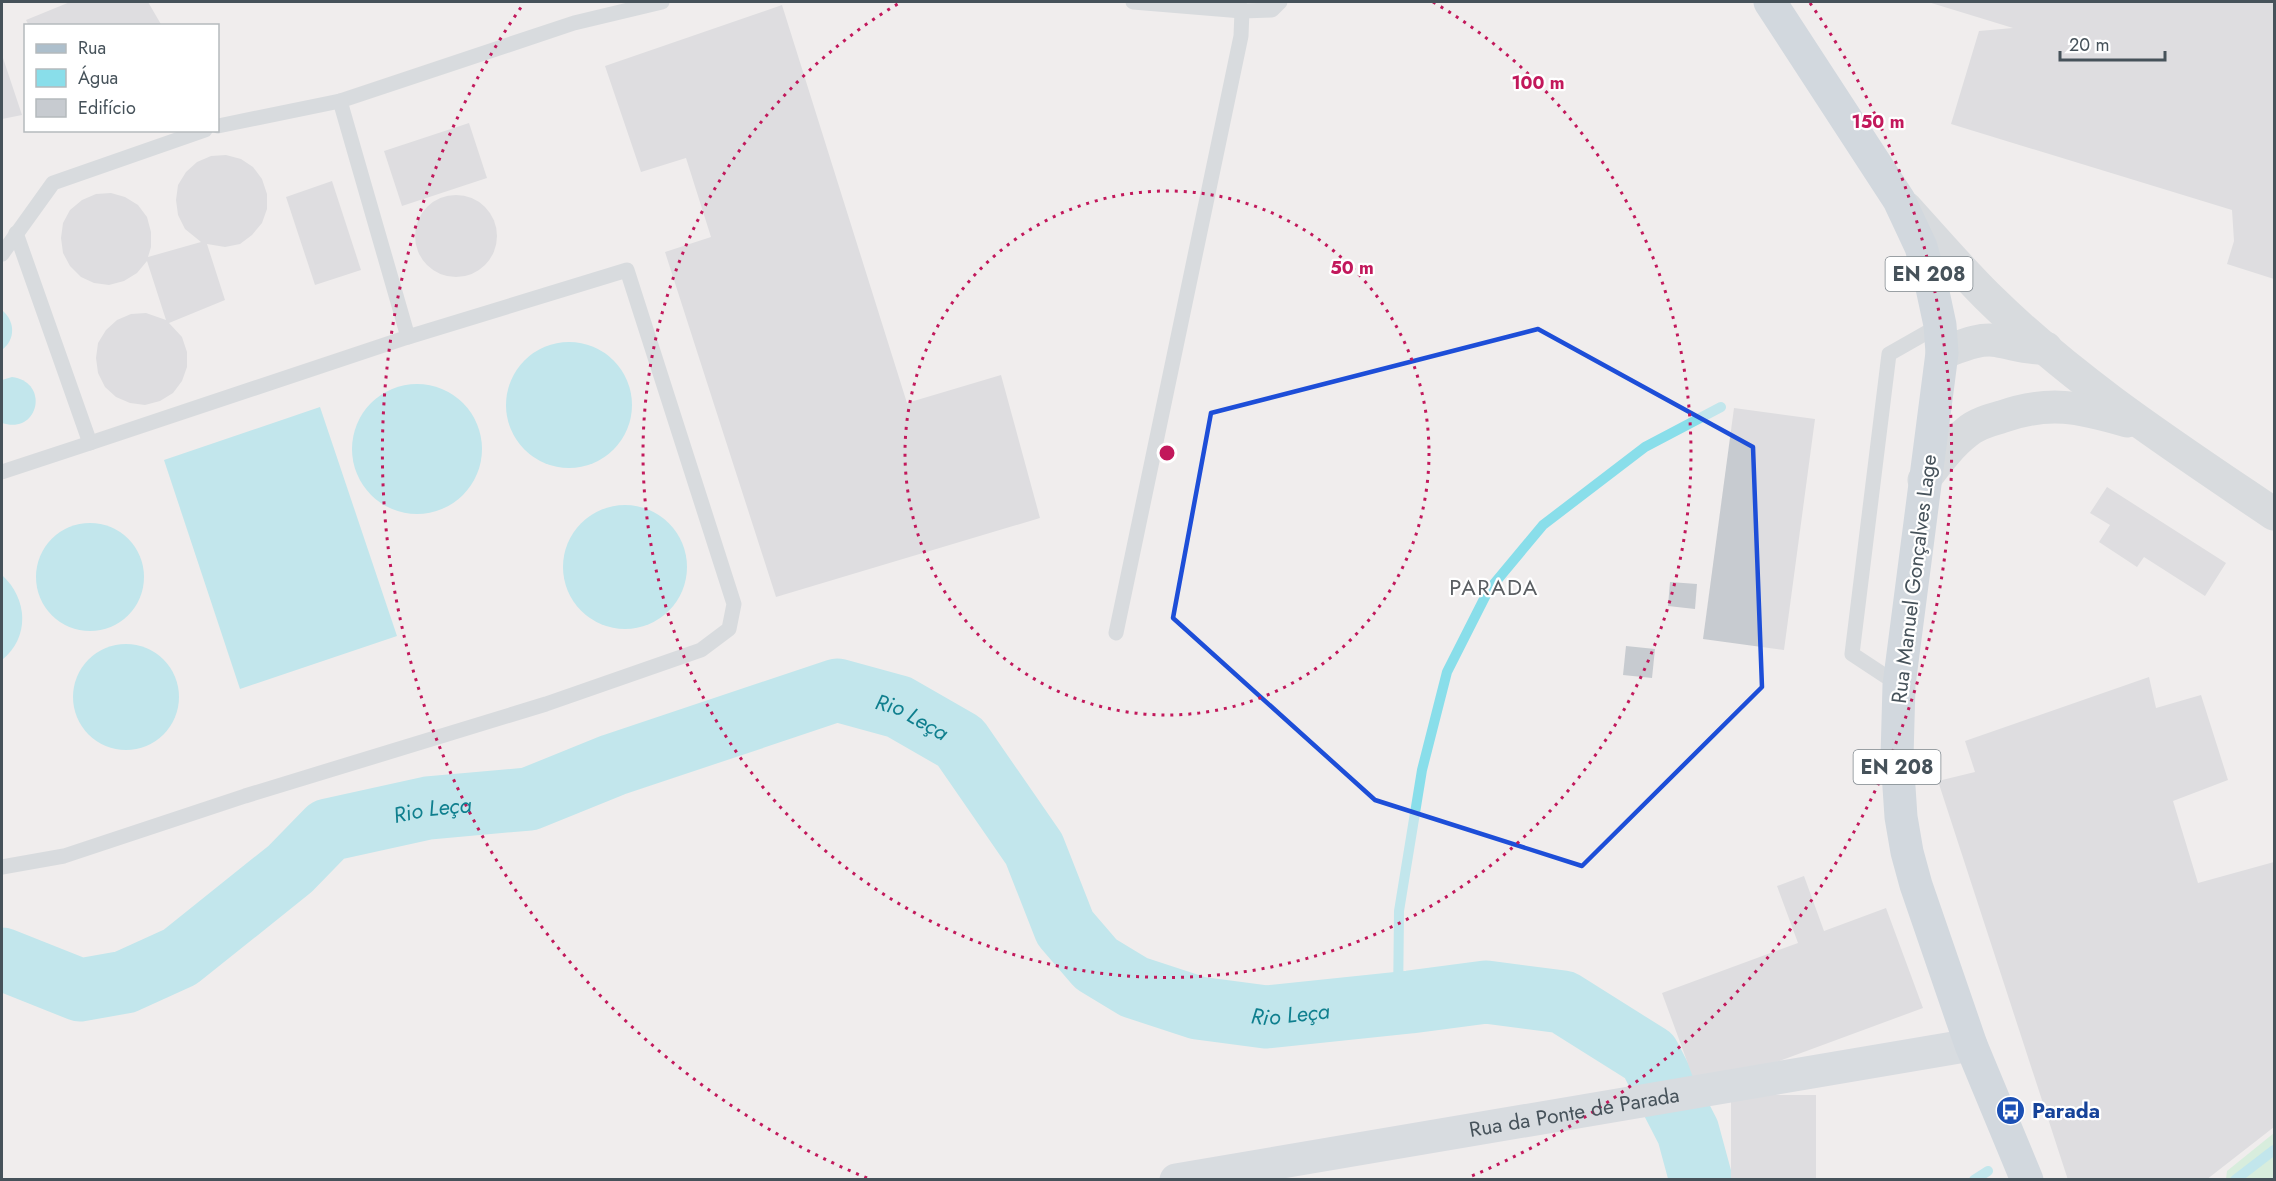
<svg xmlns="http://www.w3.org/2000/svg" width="2276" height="1181" viewBox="0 0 2276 1181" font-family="Jost,sans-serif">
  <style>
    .green { fill: #bbedca }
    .water { fill: #89deea }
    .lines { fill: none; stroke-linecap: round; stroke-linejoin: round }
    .stream { stroke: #89deea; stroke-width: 10 }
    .river { stroke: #89deea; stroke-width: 63 }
    .building { fill: #c7cbd0 }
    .service { stroke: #bbc6cc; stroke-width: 15 }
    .tertiary { stroke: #bbc6cc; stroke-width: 33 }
    .secondary { stroke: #bbc7d1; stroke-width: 33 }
    .primary { stroke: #adbfcc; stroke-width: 33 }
    .marked { fill: none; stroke: #1d4ed8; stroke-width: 4.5; stroke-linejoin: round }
    .ring { fill: none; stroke: #c2185b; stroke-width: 3; stroke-dasharray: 3 6 }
    .labels { text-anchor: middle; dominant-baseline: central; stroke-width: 4.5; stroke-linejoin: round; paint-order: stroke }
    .shield { fill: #fff; stroke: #7e868c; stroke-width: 1.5 }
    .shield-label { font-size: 20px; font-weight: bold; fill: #46525a }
    .street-label { font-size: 21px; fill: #46525a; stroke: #fff }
    .transit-label { font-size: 21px; font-weight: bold; fill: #164399; stroke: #fff; text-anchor: start }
    .neighbourhood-label { font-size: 22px; letter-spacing: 1.5px; fill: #5a5e62; stroke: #fff }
    .water-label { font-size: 22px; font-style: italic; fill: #0f7f8e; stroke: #fff }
    .centre { fill: #c2185b; stroke: #fff; stroke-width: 3 }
    .ring-label { font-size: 18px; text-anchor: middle; font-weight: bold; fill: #c2185b; stroke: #fff; stroke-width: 4.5; stroke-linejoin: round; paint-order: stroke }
  </style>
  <rect width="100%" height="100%" fill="#f0eded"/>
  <polygon class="green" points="2274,1133 2274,1179 2226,1179 2227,1171"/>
  <g class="water">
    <path d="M2,310C15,321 16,339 2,350Z"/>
    <circle cx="569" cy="405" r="63"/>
    <path d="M12,377C50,382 39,435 2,423V380Z"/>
    <circle cx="417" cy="449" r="65"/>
    <polygon points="320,407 397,636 240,689 164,460"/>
    <circle cx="625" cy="567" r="62"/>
    <circle cx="90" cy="577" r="54"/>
    <path d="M2,575C28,599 30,637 2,660Z"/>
    <circle cx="126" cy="697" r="53"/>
  </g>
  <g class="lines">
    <g class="stream">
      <polyline points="1398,1004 1399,911 1422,770 1447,672 1488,591 1543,525 1645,447 1721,407"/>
      <polyline points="1974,1180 1988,1171"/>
      <polyline points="2235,1180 2274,1150"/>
    </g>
    <path class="river" id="s1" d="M2,959L80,990L125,982L180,957L290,869L328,830L428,808L529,799L613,765L837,690L899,707L960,742L1034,849L1065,928L1096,964L1134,987L1198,1008L1266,1017L1410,1002L1486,992L1563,1002L1649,1056L1688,1132L1701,1180"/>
  </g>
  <g class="building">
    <polygon points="70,2 148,2 162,26 29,26 26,20"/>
    <polygon points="1928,2 2274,2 2274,279 2227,264 2234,241 2232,210 1951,124 1979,31 2013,28"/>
    <polygon points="782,5 907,403 1001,375 1040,518 776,597 665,252 711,237 686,158 641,172 605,66"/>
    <polygon points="2,55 22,115 2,119"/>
    <polygon points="469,123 487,178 402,206 384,151"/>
    <polygon points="226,155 241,159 253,167 262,179 267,194 267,209 262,223 252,235 240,244 225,247 207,244 225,300 169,323 182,337 187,352 187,367 182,381 173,393 160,401 145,405 130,403 116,397 105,387 98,373 96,358 98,343 106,330 117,320 131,314 146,313 166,320 147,261 137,273 124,281 109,285 94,283 81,277 70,266 63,253 61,238 63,223 70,210 82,200 96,194 111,193 125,197 138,205 147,217 151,232 151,247 148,257 201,242 185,229 178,215 176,200 178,185 186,172 197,162 211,156"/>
    <polygon points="332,181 361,270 315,285 286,197"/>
    <circle cx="456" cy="236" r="41"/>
    <polygon points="1734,408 1815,419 1784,650 1703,639"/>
    <polygon points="2107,487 2226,563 2205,596 2144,557 2137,567 2099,542 2110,525 2090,513"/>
    <polygon points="1670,582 1697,584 1695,609 1668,606"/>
    <polygon points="1626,646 1655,649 1652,678 1623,675"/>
    <polygon points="2149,677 2156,708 2201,695 2228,780 2173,801 2198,883 2274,862 2274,1127 2206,1180 2068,1180 1938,781 1975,772 1965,741"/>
    <polygon points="1804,876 1824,931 1886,908 1923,1008 1698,1091 1662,993 1798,943 1777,886"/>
    <rect x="1731" y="1095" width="85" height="85"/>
  </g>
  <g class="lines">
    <g class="service">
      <polyline points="1133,2 1242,11 1272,10 1280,2"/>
      <polyline points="218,126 340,101 574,23 662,2"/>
      <polyline points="16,233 90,443 408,337"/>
      <polyline points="2,254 53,183 205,130"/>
      <polyline points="2,472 90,443"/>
      <polyline points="1116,633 1241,36 1242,11 1238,2"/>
      <polyline points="1899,685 1852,654 1889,354 1940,325"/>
      <polyline points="2,867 64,856 245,796 546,704 701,650 729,629 734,604 627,270 408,337 340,101"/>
    </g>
    <g class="tertiary">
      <path d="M1906,208C1933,238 1959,268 1987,296C2073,381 2175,447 2274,514"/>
      <path d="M1942,353C1959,347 1980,337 1998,341C2015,344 2028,349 2046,348"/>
      <path d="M1924,480C1937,463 1950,445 1967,432C1976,424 1990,420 2001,417C2049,400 2079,407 2127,421"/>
    </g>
    <path class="secondary" id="s2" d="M1176,1180L1971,1045"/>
    <polyline class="primary" points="1770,2 1899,200 1921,247 1931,283 1940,325 1942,353 1899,685 1897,757 1901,817 1907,852 1916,885 1971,1045 2027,1180"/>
  </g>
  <path d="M0 0H2276V1181H0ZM1538,329L1753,447L1762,687L1582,866L1375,800L1173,618L1211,413Z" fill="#f0eded" fill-opacity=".55" fill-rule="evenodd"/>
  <path class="marked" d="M1538,329L1753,447L1762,687L1582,866L1375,800L1173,618L1211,413Z"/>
  <g class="ring">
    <circle cx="1167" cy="453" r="262"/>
    <path d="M1433 2A524 524 0 1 1 901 2"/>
    <path d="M867 1178A785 785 0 0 1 524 3M1810 3A785 785 0 0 1 1467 1178"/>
  </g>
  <defs>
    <symbol id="bus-disc" viewBox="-11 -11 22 22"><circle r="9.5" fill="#1a4fb4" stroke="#fff"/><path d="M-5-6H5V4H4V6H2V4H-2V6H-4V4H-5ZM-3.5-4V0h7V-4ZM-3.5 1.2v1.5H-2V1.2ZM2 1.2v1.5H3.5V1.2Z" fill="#fff"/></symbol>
  </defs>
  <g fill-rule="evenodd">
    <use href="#bus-disc" x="1994" y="1094" width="33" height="33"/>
  </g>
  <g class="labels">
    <g class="shield">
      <rect x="1885.5" y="257" width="87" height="34" rx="4.5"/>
      <rect x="1853.5" y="750" width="87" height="34" rx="4.5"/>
    </g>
    <g class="shield-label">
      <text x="1929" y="274">EN 208</text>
      <text x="1897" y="767">EN 208</text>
    </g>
    <g class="street-label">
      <text transform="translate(1914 579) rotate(-83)">Rua Manuel Gonçalves Lage</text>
      <text stroke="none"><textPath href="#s2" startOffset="404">Rua da Ponte de Parada</textPath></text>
    </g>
    <g class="transit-label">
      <text x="2032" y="1111">Parada</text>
    </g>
    <g class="neighbourhood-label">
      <text x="1494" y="587">PARADA</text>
    </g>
    <g class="water-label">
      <text stroke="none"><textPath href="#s1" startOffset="996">Rio Leça</textPath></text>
      <text stroke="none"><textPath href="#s1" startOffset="492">Rio Leça</textPath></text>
      <text stroke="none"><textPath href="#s1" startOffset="1518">Rio Leça</textPath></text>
    </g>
  </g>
  <circle cx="1167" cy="453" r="9" class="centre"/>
  <g class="ring-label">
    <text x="1538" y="89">100 m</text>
    <text x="1878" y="128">150 m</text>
    <text x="1352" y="274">50 m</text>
  </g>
  <rect width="2276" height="1181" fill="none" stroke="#46525a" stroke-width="6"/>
  <rect x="24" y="24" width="195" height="108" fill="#ffffff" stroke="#b5babd" stroke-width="1.5"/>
  <rect x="36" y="44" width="30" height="9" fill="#adbfcc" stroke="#b5babd" stroke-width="1.5"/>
  <text x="78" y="54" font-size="18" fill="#46525a">Rua</text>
  <rect x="36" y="69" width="30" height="18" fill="#89deea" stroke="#b5babd" stroke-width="1.5"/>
  <text x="78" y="84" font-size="18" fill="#46525a">Água</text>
  <rect x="36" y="99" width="30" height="18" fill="#c7cbd0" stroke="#b5babd" stroke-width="1.5"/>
  <text x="78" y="114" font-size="18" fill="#46525a">Edifício</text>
  <path d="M2060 51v9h105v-9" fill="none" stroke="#46525a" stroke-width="3"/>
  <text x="2069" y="51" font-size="18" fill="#46525a" stroke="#ffffff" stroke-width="4.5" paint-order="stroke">20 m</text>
</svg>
